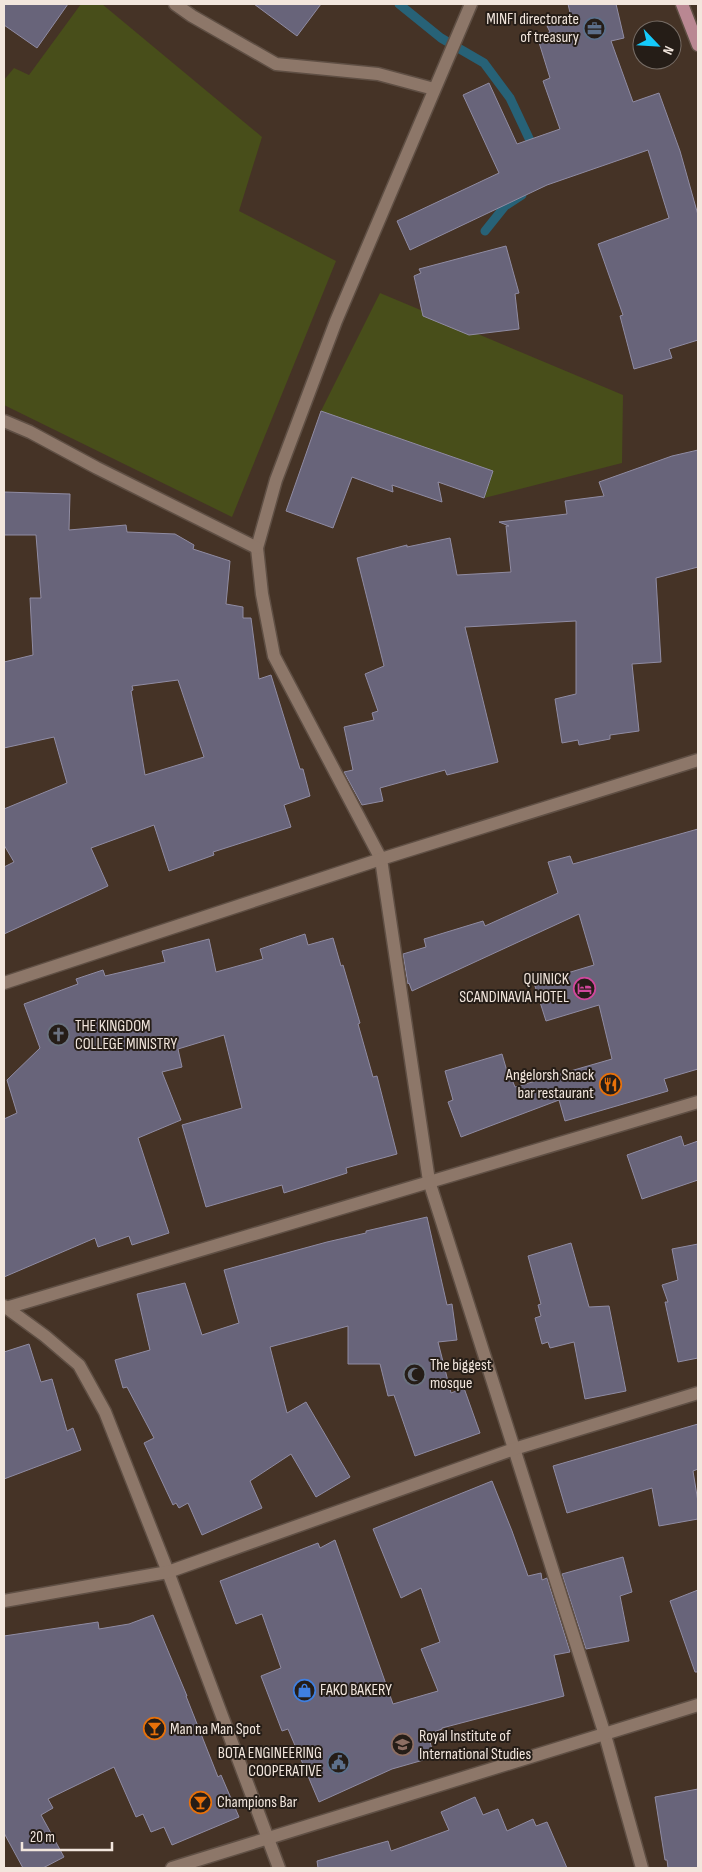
<svg xmlns="http://www.w3.org/2000/svg" width="702" height="1872" viewBox="0 0 702 1872" font-family="'Sofia Sans Condensed',sans-serif">
  <style>
    .green { fill: #484e1a }
    .lines { fill: none; stroke-linecap: round; stroke-linejoin: round }
    .stream { stroke: #276277; stroke-width: 9 }
    .building { fill: #68647a; stroke: #908ca3; fill-rule: evenodd }
    .minor-casing { stroke: #5f4f44; stroke-width: 15 }
    .major-casing { stroke: #5f4f44; stroke-width: 15 }
    .minor { stroke: #8d7769; stroke-width: 12 }
    .major { stroke: #b98792; stroke-width: 12 }
    .labels { text-anchor: middle; dominant-baseline: central; stroke-width: 4; stroke-linejoin: round; paint-order: stroke }
    .poi-label { font-size: 16px; fill: #f2e6dd; stroke: #251d17; text-anchor: start }
  </style>
  <rect width="100%" height="100%" fill="#453326"/>
  <g class="green">
    <polygon points="81,4 102,4 262,137 239,211 336,261 232,517 4,405 4,80 14,68 29,75"/>
    <polygon points="380,293 623,395 622,463 484,498 493,471 321,411"/>
  </g>
  <g class="lines">
    <g class="stream">
      <polyline points="399,4 441,38 484,63 510,98 534,149"/>
      <polyline points="485,231 505,206 522,195"/>
    </g>
  </g>
  <g class="building">
    <polygon points="4,4 68,4 37,48 4,25"/>
    <polygon points="254,4 321,4 297,36"/>
    <polygon points="568,4 616,4 624,38 611,41 633,102 659,93 680,151 698,215 698,340 669,349 672,358 634,369 620,316 623,315 598,244 669,218 648,150 547,185 410,250 397,221 499,173 463,95 489,83 517,144 560,129 543,81 550,78 537,36 550,32 547,26 571,17"/>
    <polygon points="506,246 519,293 515,294 519,329 469,335 423,316 414,276 421,273 419,269"/>
    <polygon points="321,411 493,471 484,498 438,482 442,502 392,485 393,492 352,477 333,528 286,511"/>
    <polygon points="698,450 698,567 656,578 661,662 632,664 639,731 610,735 610,739 579,745 578,740 562,743 555,699 576,694 576,621 465,627 498,762 447,775 445,770 380,788 383,801 362,805 344,772 353,770 344,727 374,720 372,713 378,711 365,674 384,666 357,558 407,545 407,547 450,538 457,575 511,572 506,526 509,526 499,522 567,514 565,501 604,496 599,482 672,456"/>
    <path d="M4,492L70,494L69,530L126,525L127,532L175,534L194,545L193,549L230,561L226,604L243,607V618H251L259,679L271,675L300,769H303L310,796L284,805L291,827L213,852L214,855L169,871L154,825L91,848L108,886L4,934V867L14,862L4,845V809L67,783L54,737L4,748V662L33,655L30,598H41L36,535H4ZM178,680L204,757L145,775L131,691L133,690L132,686Z"/>
    <polygon points="698,829 698,1069 664,1079 668,1091 565,1121 559,1100 461,1137 448,1102 453,1100 445,1071 502,1054 509,1078 511,1077 515,1087 612,1059 599,1005 546,1021 534,983 594,965 579,914 412,991 409,983 408,984 403,954 426,947 424,939 483,921 485,926 558,893 548,862 570,856 573,864"/>
    <polygon points="305,934 308,945 333,938 341,966 343,965 360,1023 358,1024 373,1077 377,1076 397,1154 346,1168 347,1173 284,1193 282,1185 206,1207 182,1125 242,1108 224,1035 178,1049 182,1067 162,1072 181,1120 138,1138 169,1233 132,1245 129,1236 98,1247 95,1238 4,1277 4,1119 17,1113 7,1080 40,1048 24,1004 78,984 76,979 103,970 105,976 165,962 162,951 209,939 216,972 263,959 260,949"/>
    <polygon points="681,1136 684,1146 698,1141 698,1180 642,1199 627,1155"/>
    <polygon points="427,1217 447,1305 452,1304 457,1340 438,1342 451,1393 464,1388 480,1433 415,1456 394,1395 388,1396 380,1364 348,1364 348,1326 270,1347 287,1413 306,1402 350,1477 316,1497 291,1454 250,1481 262,1508 202,1535 188,1503 179,1508 176,1503 173,1505 144,1443 154,1438 127,1387 123,1388 115,1360 150,1350 137,1294 185,1283 202,1335 239,1323 224,1270 327,1242 366,1233 366,1231"/>
    <polygon points="571,1243 589,1307 609,1306 626,1391 585,1399 574,1342 550,1348 548,1342 542,1344 535,1318 541,1316 538,1305 541,1304 528,1256"/>
    <polygon points="698,1244 698,1358 678,1362 665,1302 668,1302 662,1285 678,1280 672,1249"/>
    <polygon points="29,1344 41,1382 52,1379 67,1431 73,1428 81,1450 4,1479 4,1352"/>
    <polygon points="698,1424 698,1469 693,1471 698,1502 698,1519 659,1526 652,1488 567,1513 553,1466"/>
    <polygon points="492,1481 512,1531 528,1576 541,1573 542,1580 547,1578 570,1652 554,1655 564,1696 442,1728 442,1729 428,1734 434,1757 392,1769 319,1802 288,1729 282,1731 261,1676 281,1668 262,1614 236,1624 220,1581 318,1543 320,1548 335,1540 393,1704 438,1691 421,1649 440,1642 421,1588 401,1598 373,1529"/>
    <polygon points="623,1557 632,1592 620,1596 629,1641 586,1649 562,1574"/>
    <polygon points="698,1590 698,1672 695,1672 670,1601"/>
    <polygon points="153,1615 187,1696 186,1696 218,1777 221,1775 239,1817 172,1845 164,1827 151,1832 143,1814 136,1817 114,1767 48,1799 53,1808 41,1815 64,1857 43,1868 23,1868 4,1833 4,1636 98,1622 99,1629 129,1624"/>
    <polygon points="698,1789 698,1868 668,1868 667,1860 665,1860 655,1797"/>
    <polygon points="475,1797 483,1815 498,1809 507,1831 533,1819 536,1826 547,1822 567,1868 318,1868 317,1861 388,1841 391,1851 449,1830 441,1812"/>
  </g>
  <g class="lines">
    <defs>
      <g id="minor">
        <polyline points="175,4 192,16 276,64 378,74 434,89"/>
        <polyline points="471,4 336,321 276,480 257,548 262,594 274,656 381,859 429,1181 605,1735 642,1868"/>
        <polyline points="4,421 30,432 97,468 257,548"/>
        <polyline points="4,983 381,859 698,760"/>
        <polyline points="4,1306 45,1336 79,1365 105,1412 168,1572 279,1868"/>
        <polyline points="6,1308 698,1102"/>
        <polyline points="4,1601 168,1572 514,1449 698,1393"/>
        <polyline points="172,1868 698,1705"/>
      </g>
      <polyline id="major" points="682,4 698,45"/>
    </defs>
    <use href="#minor" class="minor-casing"/>
    <use href="#major" class="major-casing"/>
    <use href="#minor" class="minor"/>
    <use href="#major" class="major"/>
  </g>
  <defs>
    <symbol id="office-ring" viewBox="-11 -11 22 22"><circle r="9.5" fill="#251d17" stroke="#5c6f8a" stroke-width="1.5"/><path d="M-6-3h4V-5.5h4V-3h4V5H-6ZM-1-4.5V-3h2v-1.5ZM-6 0V1H6V0Z" fill="#5c6f8a"/></symbol>
    <symbol id="hotel-ring" viewBox="-11 -11 22 22"><circle r="9.5" fill="#251d17" stroke="#d1479c" stroke-width="1.5"/><path d="M-6-4.5h1.5V1H6V5H4.5V3h-9V5H-6ZM-4 0a1.8 1.8 0 1 1 3.6 0ZM.5 0V-2.5h3Q6-2.5 6 0Z" fill="#d1479c"/></symbol>
    <symbol id="church-ring" viewBox="-11 -11 22 22"><circle r="9.5" fill="#251d17" stroke="#6b7280" stroke-width="1.5"/><path d="M-1.2-6h2.4v3.5h3.3v2.4h-3.3V6h-2.4V-.1h-3.3v-2.4h3.3Z" fill="#6b7280"/></symbol>
    <symbol id="restaurant-ring" viewBox="-11 -11 22 22"><circle r="9.5" fill="#251d17" stroke="#e8710a" stroke-width="1.5"/><path d="M-5-6h1v4h1v-4h1v4h1v-4h1v5L-1.5 .5V6h-2V.5L-5-1ZM5-6V6H3V1.5H1.5Q1.5-4 5-6Z" fill="#e8710a"/></symbol>
    <symbol id="mosque-ring" viewBox="-11 -11 22 22"><circle r="9.5" fill="#251d17" stroke="#6b7280" stroke-width="1.5"/><path d="M3.5-4.9A6 6 0 1 0 3.5 4.9A5 5 0 1 1 3.5-4.9Z" fill="#6b7280"/></symbol>
    <symbol id="shop-ring" viewBox="-11 -11 22 22"><circle r="9.5" fill="#251d17" stroke="#3f7fe0" stroke-width="1.5"/><path d="M-5-2.5h2.3a2.7 3.5 0 0 1 5.4 0H5L5.5 6h-11ZM-1.5-2.5h3a1.5 2.3 0 0 0-3 0Z" fill="#3f7fe0"/></symbol>
    <symbol id="bar-ring" viewBox="-11 -11 22 22"><circle r="9.5" fill="#251d17" stroke="#e8710a" stroke-width="1.5"/><path d="M-6-5H6L.8 .8V4.5H3.5V6h-7V4.5H-.8V.8Z" fill="#e8710a"/></symbol>
    <symbol id="university-ring" viewBox="-11 -11 22 22"><circle r="9.5" fill="#251d17" stroke="#8d6e63" stroke-width="1.5"/><path d="M0-5L7-2L0 1L-7-2ZM-4 1L0 2.5L4 1V4Q0 6-4 4Z" fill="#8d6e63"/></symbol>
    <symbol id="civic-ring" viewBox="-11 -11 22 22"><circle r="9.5" fill="#251d17" stroke="#5c6f8a" stroke-width="1.5"/><path d="M-.6-6.5H3V-4.5H.6V-3L4-1V1h2V6H-6V1h2V-1L-.6-3ZM-1.2 2.5V6h2.4V2.5Z" fill="#5c6f8a"/></symbol>
  </defs>
  <g fill-rule="evenodd">
    <use href="#office-ring" x="582" y="16" width="25" height="25"/>
    <use href="#hotel-ring" x="572" y="976" width="25" height="25"/>
    <use href="#church-ring" x="46" y="1022" width="25" height="25"/>
    <use href="#restaurant-ring" x="598" y="1072" width="25" height="25"/>
    <use href="#mosque-ring" x="402" y="1362" width="25" height="25"/>
    <use href="#shop-ring" x="292" y="1678" width="25" height="25"/>
    <use href="#bar-ring" x="142" y="1716" width="25" height="25"/>
    <use href="#university-ring" x="390" y="1732" width="25" height="25"/>
    <use href="#civic-ring" x="326" y="1750" width="25" height="25"/>
    <use href="#bar-ring" x="188" y="1790" width="25" height="25"/>
  </g>
  <g class="labels">
    <g class="poi-label">
      <text x="579" y="19" text-anchor="end">MINFI directorate<tspan x="579" dy="18">of treasury</tspan></text>
      <text x="569" y="979" text-anchor="end">QUINICK<tspan x="569" dy="18">SCANDINAVIA HOTEL</tspan></text>
      <text x="75" y="1026">THE KINGDOM<tspan x="75" dy="18">COLLEGE MINISTRY</tspan></text>
      <text x="594" y="1075" text-anchor="end">Angelorsh Snack<tspan x="594" dy="18">bar restaurant</tspan></text>
      <text x="430" y="1365">The biggest<tspan x="430" dy="18">mosque</tspan></text>
      <text x="320" y="1690">FAKO BAKERY</text>
      <text x="170" y="1729">Man na Man Spot</text>
      <text x="419" y="1736">Royal Institute of<tspan x="419" dy="18">International Studies</tspan></text>
      <text x="322" y="1753" text-anchor="end">BOTA ENGINEERING<tspan x="322" dy="18">COOPERATIVE</tspan></text>
      <text x="217" y="1802">Champions Bar</text>
    </g>
  </g>
  <rect width="702" height="1872" fill="none" stroke="#f2e6dd" stroke-width="10"/>
  <g transform="translate(657 45) rotate(115)"><circle r="24" fill="#251d17" stroke="#776d66"/>
  <path d="M0-4L9 19L0 12L-9 19Z" fill="#15cafb"/>
  <text y="-8" font-size="14" font-weight="bold" text-anchor="middle" fill="#f2e6dd">N</text>
  </g>
  <path d="M22 1842v8h90v-8" fill="none" stroke="#f2e6dd" stroke-width="2.5"/>
  <text x="30" y="1842" font-size="15" fill="#f2e6dd" stroke="#251d17" stroke-width="4" paint-order="stroke">20 m</text>
</svg>
